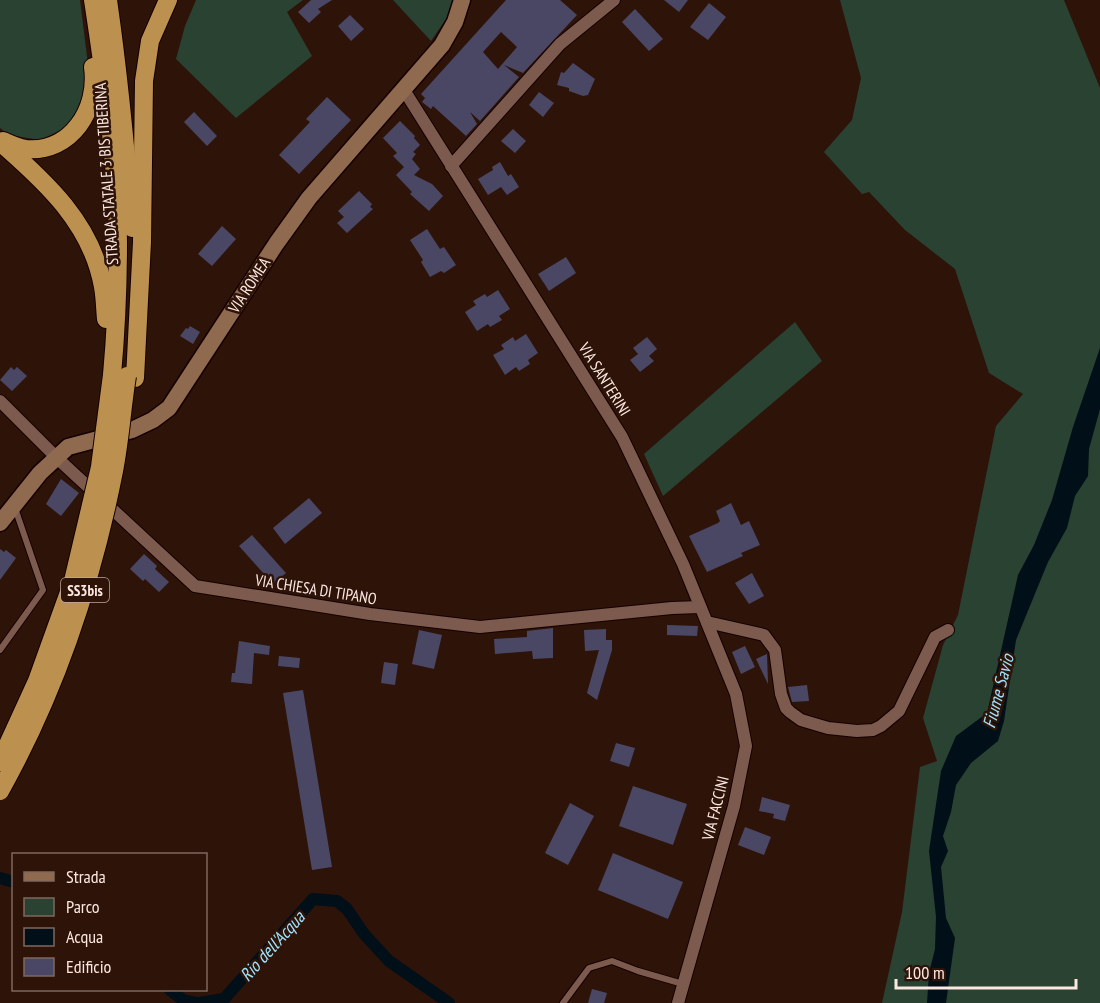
<svg xmlns="http://www.w3.org/2000/svg" width="1100" height="1003" viewBox="0 0 1100 1003" font-family="'PT Sans Narrow',sans-serif">
  <style>
    .green { fill: #294232 }
    .water { fill: #000f18 }
    .lines { fill: none; stroke-linecap: round; stroke-linejoin: round }
    .canal { stroke: #000f18; stroke-width: 12 }
    .building { fill: #4a4764; fill-rule: evenodd }
    .lane-casing { stroke: #150100; stroke-width: 8 }
    .street-casing { stroke: #150100; stroke-width: 14 }
    .secondary-casing { stroke: #150100; stroke-width: 19 }
    .highway-casing { stroke: #150100; stroke-width: 20 }
    .lane { stroke: #7c5a4e; stroke-width: 6 }
    .street { stroke: #7c5a4e; stroke-width: 12 }
    .secondary { stroke: #8f6a4f; stroke-width: 16 }
    .highway { stroke: #bc9150; stroke-width: 18 }
    .highway-bridge-casing { stroke: #150100; stroke-width: 20; stroke-linecap: butt }
    .highway-bridge { stroke: #bc9150; stroke-width: 18 }
    .labels { text-anchor: middle; dominant-baseline: central; stroke-width: 5; stroke-linejoin: round; paint-order: stroke }
    .shield { fill: #2e1309; stroke: #bea8a0; stroke-width: 1.5 }
    .shield-label { font-size: 15px; font-weight: bold; fill: #fce8e1 }
    .street-label { font-size: 16px; fill: #fce8e1; stroke: #2e1309 }
    .water-label { font-size: 18px; font-style: italic; fill: #9ee3fc; stroke: #2e1309 }
  </style>
  <rect width="100%" height="100%" fill="#2e1309"/>
  <g class="green">
    <polygon points="0,0 80,0 88,64 86,100 69,126 40,140 9,135 0,128"/>
    <polygon points="196,0 303,0 287,12 312,56 236,118 176,59 185,26"/>
    <polygon points="393,0 459,0 431,41"/>
    <polygon points="840,0 1064,0 1100,88 1100,1003 882,1003 902,912 920,767 937,761 923,718 943,645 958,615 996,426 1023,394 989,373 955,269 905,230 869,192 862,194 824,152 852,120 861,78"/>
    <polygon points="795,322 822,361 663,496 644,454"/>
  </g>
  <polygon class="water" points="1100,348 1100,409 1089,449 1088,476 1075,496 1067,528 1048,562 1016,640 1004,721 998,741 971,763 956,785 951,812 943,836 948,851 941,867 946,918 955,938 946,1003 927,1003 929,973 935,949 936,917 929,851 941,771 956,736 987,713 1018,575 1034,545 1052,500 1073,427"/>
  <g class="lines">
    <g class="canal">
      <polyline points="0,878 14,882"/>
      <polyline points="170,990 183,1000 197,1003"/>
      <polyline points="200,1003 224,999 313,899 337,901 347,909 364,934 389,961 449,1003"/>
    </g>
  </g>
  <g class="building">
    <polygon points="311,0 332,0 318,9 321,12 309,23 298,12"/>
    <path d="M506,0H560L577,15L523,73L504,65L519,77L480,121L470,112L477,124L466,136L433,106L431,109L422,102L425,98L421,94ZM501,32L517,47L498,69L483,52Z"/>
    <polygon points="664,0 688,0 679,12"/>
    <polygon points="709,3 726,17 708,40 690,27"/>
    <polygon points="635,9 663,39 649,51 622,22"/>
    <polygon points="350,15 364,29 351,41 338,26"/>
    <polygon points="573,63 595,79 588,95 583,96 569,91 569,88 557,85 561,72 564,73"/>
    <polygon points="539,92 554,103 543,117 529,105"/>
    <polygon points="327,97 351,120 299,174 279,155 310,122 306,119"/>
    <polygon points="194,112 217,136 207,146 184,122"/>
    <polygon points="400,121 415,136 414,138 420,145 413,152 416,154 412,159 420,169 414,175 432,184 443,196 429,211 410,194 412,192 396,175 404,167 393,156 397,153 383,138"/>
    <polygon points="513,129 526,141 515,153 501,141"/>
    <polygon points="500,162 508,176 511,174 519,187 507,195 501,187 488,195 478,179 493,170 492,167"/>
    <polygon points="359,191 372,204 370,207 373,209 347,233 337,223 344,217 338,211"/>
    <polygon points="222,226 236,239 212,266 198,254"/>
    <polygon points="427,229 440,249 444,247 456,265 444,273 441,271 430,277 421,262 423,260 410,240"/>
    <polygon points="566,257 576,273 549,291 538,274"/>
    <polygon points="498,290 510,309 499,316 502,320 490,327 488,324 477,331 465,312 476,305 473,301 485,294 487,297"/>
    <polygon points="190,326 200,332 193,344 180,336 186,328 188,329"/>
    <polygon points="526,334 538,353 528,360 530,364 519,371 516,367 505,375 493,355 504,349 501,345 513,337 515,341"/>
    <polygon points="647,337 657,349 649,356 654,361 640,372 630,360 638,354 633,348"/>
    <polygon points="11,367 14,370 17,367 27,376 12,391 0,380"/>
    <polygon points="61,479 79,493 61,516 46,504"/>
    <polygon points="309,498 322,513 285,544 273,528"/>
    <polygon points="731,503 741,525 749,521 760,545 741,553 743,556 707,572 689,536 718,523 720,521 716,511"/>
    <polygon points="252,535 286,573 273,584 239,546"/>
    <polygon points="0,549 4,552 6,550 16,558 0,580"/>
    <polygon points="144,554 157,566 155,569 169,582 159,592 145,579 143,581 130,569"/>
    <polygon points="752,573 764,596 749,604 735,583"/>
    <polygon points="667,625 698,626 697,636 667,635"/>
    <polygon points="553,628 553,658 533,659 532,651 495,654 494,639 527,637 527,631"/>
    <polygon points="606,629 606,640 612,640 612,650 597,700 587,693 599,650 585,651 584,630"/>
    <polygon points="419,630 442,635 434,669 412,664"/>
    <polygon points="239,641 270,646 269,655 254,653 252,684 231,682 232,673 235,673"/>
    <polygon points="745,646 755,667 741,674 732,652"/>
    <polygon points="767,654 768,683 768,684 756,659"/>
    <polygon points="279,656 300,658 299,668 278,666"/>
    <polygon points="384,662 398,664 395,685 381,683"/>
    <polygon points="807,685 809,701 792,702 788,687"/>
    <polygon points="303,690 332,867 312,870 283,693"/>
    <polygon points="616,743 635,748 629,767 610,761"/>
    <polygon points="633,786 687,804 673,845 619,826"/>
    <polygon points="762,797 790,805 785,821 773,818 774,814 759,811"/>
    <polygon points="570,803 594,816 568,865 545,853"/>
    <polygon points="745,827 771,837 764,855 738,845"/>
    <polygon points="613,853 683,882 668,919 598,890"/>
    <polygon points="592,989 607,993 604,1003 588,1003"/>
  </g>
  <g class="lines">
    <defs>
      <g id="lane">
        <polyline points="0,650 43,590 15,508"/>
        <polyline points="563,1003 589,968 612,961 638,971 683,984"/>
      </g>
      <g id="street">
        <polyline points="404,90 622,437 683,564 736,694 746,746 734,806 678,1003"/>
        <polyline points="451,166 560,44 614,0"/>
        <polyline points="0,401 57,458 195,586 370,614 480,627 672,608 700,607"/>
        <polyline points="707,622 764,635 775,650 781,694 786,708 790,712 801,720 828,728 857,731 873,730 881,726 899,711 935,637 948,630"/>
      </g>
      <polyline id="secondary" points="0,523 40,473 68,447 132,430 153,420 169,408 276,244 309,198 442,45 455,22 462,0"/>
      <g id="highway">
        <path d="M93,0C105,79 117,162 118,242C118,286 116,331 112,375"/>
        <path d="M108,0C119,76 126,151 132,228"/>
        <path d="M3,141C10,144 18,148 26,149C71,153 99,109 93,67"/>
        <path d="M0,142C46,182 92,224 103,287C105,298 105,309 106,319"/>
        <polyline points="135,378 142,242 144,81 150,41 168,0"/>
      </g>
    </defs>
    <use href="#lane" class="lane-casing"/>
    <use href="#street" class="street-casing"/>
    <use href="#secondary" class="secondary-casing"/>
    <use href="#highway" class="highway-casing"/>
    <use href="#lane" class="lane"/>
    <use href="#street" class="street"/>
    <use href="#secondary" class="secondary"/>
    <use href="#highway" class="highway"/>
    <defs>
      <g id="highway-bridge">
        <polyline points="0,762 37,681 73,581 100,467 112,375"/>
        <path d="M0,791C55,693 92,582 114,471C120,440 122,408 127,376"/>
      </g>
    </defs>
    <use href="#highway-bridge" class="highway-bridge-casing"/>
    <use href="#highway-bridge" class="highway-bridge"/>
  </g>
  <g class="labels">
    <rect class="shield" x="61" y="578" width="48" height="24" rx="4.5"/>
    <g class="shield-label">
      <text x="85" y="590">SS3bis</text>
    </g>
    <g class="street-label">
      <text transform="translate(106 174) rotate(-94)">STRADA STATALE 3 BIS TIBERINA</text>
      <text transform="translate(249 285) rotate(-57)">VIA ROMEA</text>
      <text transform="translate(605 379) rotate(58)">VIA SANTERINI</text>
      <text transform="translate(316 589) rotate(9)">VIA CHIESA DI TIPANO</text>
      <text transform="translate(715 808) rotate(-76)">VIA FACCINI</text>
    </g>
    <g class="water-label">
      <text transform="translate(998 691) rotate(-75)">Fiume Savio</text>
      <text transform="translate(272 946) rotate(-48)">Rio dell'Acqua</text>
    </g>
  </g>
  <rect x="12" y="853" width="195" height="138" fill="#2e1309" stroke="#80685f" stroke-width="1.5"/>
  <rect x="24" y="872" width="30" height="9" fill="#8f6a4f" stroke="#80685f" stroke-width="1.5"/>
  <text x="66" y="883" font-size="18" fill="#fce8e1">Strada</text>
  <rect x="24" y="898" width="30" height="18" fill="#294232" stroke="#80685f" stroke-width="1.5"/>
  <text x="66" y="913" font-size="18" fill="#fce8e1">Parco</text>
  <rect x="24" y="928" width="30" height="18" fill="#000f18" stroke="#80685f" stroke-width="1.5"/>
  <text x="66" y="943" font-size="18" fill="#fce8e1">Acqua</text>
  <rect x="24" y="958" width="30" height="18" fill="#4a4764" stroke="#80685f" stroke-width="1.5"/>
  <text x="66" y="973" font-size="18" fill="#fce8e1">Edificio</text>
  <path d="M896 979v9h180v-9" fill="none" stroke="#fce8e1" stroke-width="3"/>
  <text x="905" y="979" font-size="18" fill="#fce8e1" stroke="#2e1309" stroke-width="4.5" paint-order="stroke">100 m</text>
</svg>
